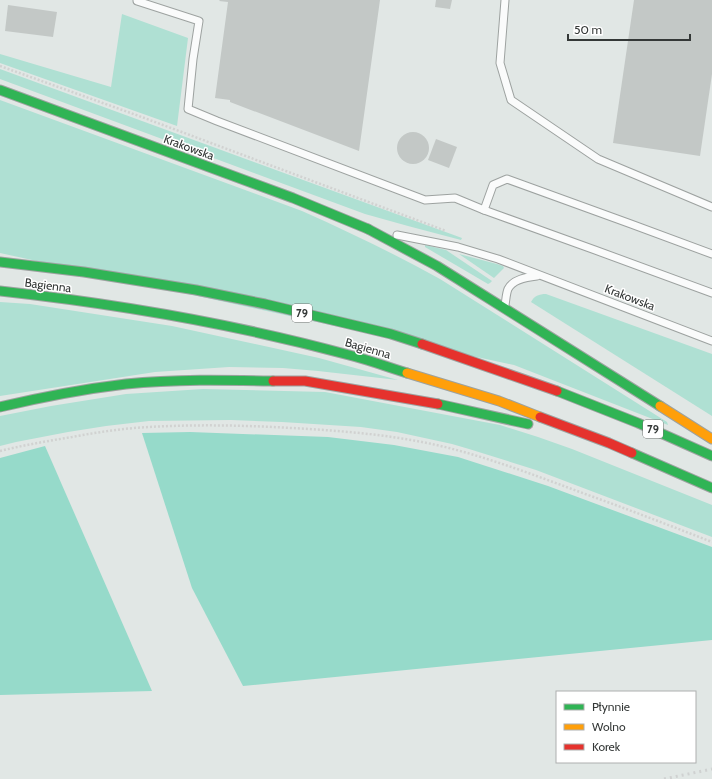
<svg xmlns="http://www.w3.org/2000/svg" width="712" height="779" viewBox="0 0 712 779" font-family="Cabin,sans-serif">
  <style>
    .green { fill: #afe0d3 }
    .forest { fill: #96daca }
    .building { fill: #c3c8c6 }
    .lines { fill: none; stroke-linecap: round; stroke-linejoin: round }
    .lane-casing { stroke: #9da2a0; stroke-width: 9 }
    .fast-casing { stroke: #9da2a0; stroke-width: 11 }
    .slow-casing { stroke: #9da2a0; stroke-width: 11 }
    .jam-casing { stroke: #9da2a0; stroke-width: 11 }
    .path { stroke: #d1d2d1; stroke-width: 2.5; stroke-dasharray: 2 2; stroke-linecap: butt }
    .lane { stroke: #fafbfb; stroke-width: 7 }
    .fast { stroke: #30b455; stroke-width: 9 }
    .slow { stroke: #ff9f0a; stroke-width: 9 }
    .jam { stroke: #e5322d; stroke-width: 9 }
    .rail { stroke: #cfd1d1; stroke-width: 3; stroke-dasharray: 2 4; stroke-linecap: butt }
    .labels { text-anchor: middle; dominant-baseline: central; stroke-width: 3; stroke-linejoin: round; paint-order: stroke }
    .shield { fill: #fff; stroke: #717473; stroke-width: 1 }
    .shield-label { font-size: 11px; font-weight: bold; fill: #343837 }
    .street-label { font-size: 12px; fill: #343837; stroke: #fff }
  </style>
  <rect width="100%" height="100%" fill="#e1e7e5"/>
  <g class="green">
    <polygon points="122,14 188,38 177,126 0,63 0,54 111,87"/>
    <polygon points="0,69 462,238 461,240 408,226 365,214 0,79"/>
    <path d="M0,100L302,211C349,232 395,254 440,279L667,422L668,425L514,365L0,253Z"/>
    <polygon points="425,245 446,250 492,281 490,283 488,284 425,247"/>
    <polygon points="459,254 497,264 503,266 504,268 494,278"/>
    <path d="M546,294L712,354V416L531,302C534,296 539,294 546,294Z"/>
    <polygon points="0,302 30,304 172,326 319,358 398,380 318,371 283,368 229,367 155,372 0,396"/>
    <polygon points="203,389 325,392 500,425 538,437 572,449 712,505 712,537 536,470 469,449 452,444 397,432 361,427 282,422 231,420 149,421 106,426 68,432 16,442 0,446 0,416 51,406 126,394"/>
  </g>
  <g class="forest">
    <polygon points="190,432 328,437 394,445 458,457 548,486 712,547 712,640 243,686 192,588 142,433"/>
    <polygon points="45,446 152,691 0,695 0,458"/>
  </g>
  <g class="building">
    <polygon points="220,0 380,0 359,151 230,102 230,100 215,98 228,2 219,1"/>
    <polygon points="436,0 452,0 450,9 435,7"/>
    <polygon points="634,0 712,0 712,74 700,156 613,143"/>
    <polygon points="8,5 57,12 53,37 5,31"/>
    <circle cx="413" cy="148" r="16"/>
    <polygon points="436,139 457,147 449,168 428,160"/>
  </g>
  <g class="lines">
    <defs>
      <g id="lane">
        <polyline points="137,0 137,1 199,21 193,59 188,109 217,121 425,200 455,198 484,210"/>
        <polyline points="505,0 500,63 511,100 598,159 712,207"/>
        <polyline points="397,235 458,247 498,259 712,341"/>
        <polyline points="712,254 631,224 507,179 493,185 484,210 595,250 712,293"/>
        <path d="M505,305C506,300 506,294 508,289C513,279 527,277 537,276"/>
      </g>
      <g id="fast">
        <polyline points="0,90 293,198 368,229"/>
        <polyline points="368,229 437,266 660,406"/>
        <polyline points="0,262 84,272 196,290 265,304 391,334 422,344"/>
        <path d="M0,291C118,304 235,324 349,355C369,360 388,367 407,373"/>
        <polyline points="557,391 638,423 712,456"/>
        <polyline points="438,404 528,424"/>
        <path d="M0,407C42,397 84,389 126,384C175,379 224,380 273,381"/>
        <polyline points="632,453 712,488"/>
      </g>
      <g id="slow">
        <polyline points="407,373 499,401 540,417"/>
        <polyline points="660,406 712,439"/>
      </g>
      <g id="jam">
        <polyline points="422,344 557,391"/>
        <polyline points="273,381 305,381 438,404"/>
        <polyline points="540,417 609,443 632,453"/>
      </g>
    </defs>
    <use href="#lane" class="lane-casing"/>
    <use href="#fast" class="fast-casing"/>
    <use href="#slow" class="slow-casing"/>
    <use href="#jam" class="jam-casing"/>
    <g class="path">
      <polyline points="0,66 139,116 446,231"/>
      <path d="M0,451C24,445 48,441 72,437C93,433 113,430 134,428C187,424 239,425 292,428C345,431 397,435 449,448C496,460 542,478 588,495C630,510 671,526 712,542"/>
    </g>
    <use href="#lane" class="lane"/>
    <use href="#fast" class="fast"/>
    <use href="#slow" class="slow"/>
    <use href="#jam" class="jam"/>
    <polyline class="rail" points="664,779 712,769"/>
  </g>
  <g class="labels">
    <g class="shield">
      <rect x="292" y="304" width="20" height="18" rx="3"/>
      <rect x="643" y="420" width="20" height="18" rx="3"/>
    </g>
    <g class="shield-label">
      <text x="302" y="313">79</text>
      <text x="653" y="429">79</text>
    </g>
    <g class="street-label">
      <text transform="translate(189 147) rotate(20)">Krakowska</text>
      <text transform="translate(48 285) rotate(7)">Bagienna</text>
      <text transform="translate(630 297) rotate(21)">Krakowska</text>
      <text transform="translate(368 348) rotate(16)">Bagienna</text>
    </g>
  </g>
  <rect x="556" y="691" width="140" height="72" fill="#ffffff" stroke="#aeafaf"/>
  <rect x="564" y="704" width="20" height="6" fill="#30b455" stroke="#aeafaf"/>
  <text x="592" y="711" font-size="12" fill="#343837">Płynnie</text>
  <rect x="564" y="724" width="20" height="6" fill="#ff9f0a" stroke="#aeafaf"/>
  <text x="592" y="731" font-size="12" fill="#343837">Wolno</text>
  <rect x="564" y="744" width="20" height="6" fill="#e5322d" stroke="#aeafaf"/>
  <text x="592" y="751" font-size="12" fill="#343837">Korek</text>
  <path d="M568 34v6h122v-6" fill="none" stroke="#343837" stroke-width="2"/>
  <text x="574" y="34" font-size="12" fill="#343837" stroke="#ffffff" stroke-width="3" paint-order="stroke">50 m</text>
</svg>
